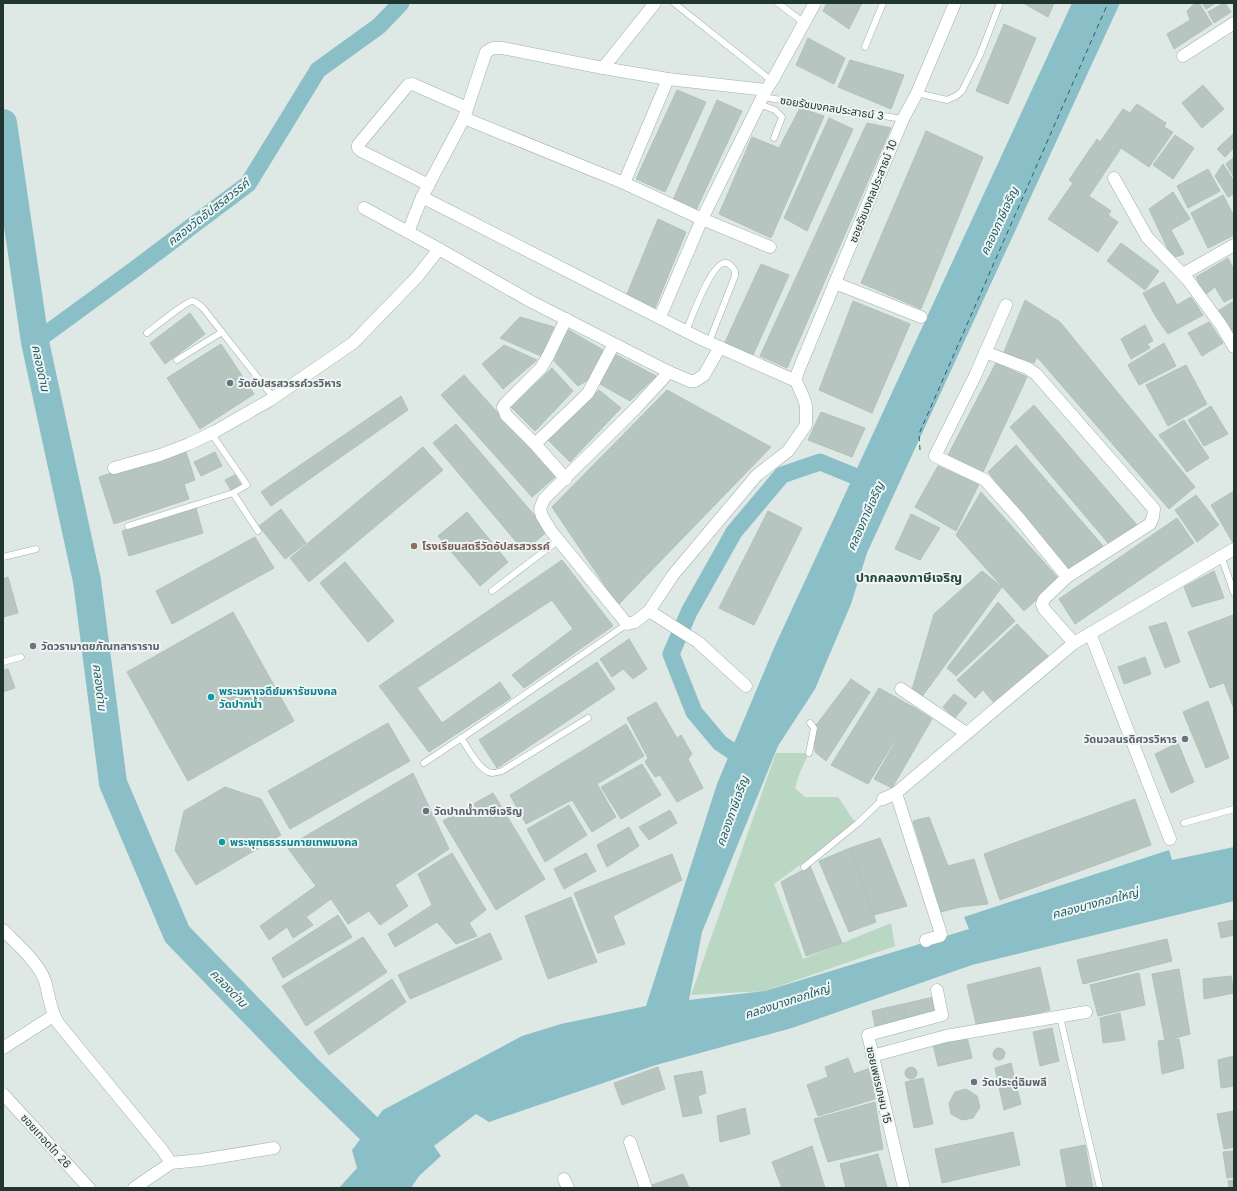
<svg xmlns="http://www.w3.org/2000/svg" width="1237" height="1191" viewBox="0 0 1237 1191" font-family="Inter,'Noto Sans Thai',sans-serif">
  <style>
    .green { fill: #b9d7c2 }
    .water { fill: #8bbfc8 }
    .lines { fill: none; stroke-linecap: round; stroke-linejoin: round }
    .canal { stroke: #8bbfc8; stroke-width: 17 }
    .river { stroke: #8bbfc8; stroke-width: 28 }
    .ferry { stroke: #235f6b; stroke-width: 1; stroke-dasharray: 5 4; stroke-linecap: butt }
    .building { fill: #b7c5c0; stroke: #b2c1bb }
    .service-casing { stroke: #a2afab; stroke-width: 7 }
    .minor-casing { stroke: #a2afab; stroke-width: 13 }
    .service { stroke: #fff; stroke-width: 6 }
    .minor { stroke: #fff; stroke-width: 12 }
    .worship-dot { fill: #6b7280; stroke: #eef5f2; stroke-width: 1.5 }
    .education-dot { fill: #8d6e63; stroke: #eef5f2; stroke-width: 1.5 }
    .culture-dot { fill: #0f9aa8; stroke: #eef5f2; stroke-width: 1.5 }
    .labels { text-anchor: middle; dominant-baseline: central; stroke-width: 4; stroke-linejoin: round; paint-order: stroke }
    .street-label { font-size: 11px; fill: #223631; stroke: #eef5f2 }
    .worship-label { font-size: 11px; font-weight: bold; fill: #5b616d; stroke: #eef5f2; text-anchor: start }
    .education-label { font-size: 11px; font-weight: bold; fill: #785e54; stroke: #eef5f2; text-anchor: start }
    .culture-label { font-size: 11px; font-weight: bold; fill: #0d838f; stroke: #eef5f2; text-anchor: start }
    .water-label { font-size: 12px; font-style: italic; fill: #235f6b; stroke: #eef5f2 }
    .quarter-label { font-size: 13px; font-weight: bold; fill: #20463d; stroke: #eef5f2 }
  </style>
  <rect width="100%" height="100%" fill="#dee8e4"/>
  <polygon class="green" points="776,753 809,753 800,772 795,788 805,797 838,797 856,824 774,884 803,959 891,923 895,946 765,991 691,995"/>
  <polygon class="water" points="1072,3 1120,3 867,553 851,604 815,689 778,746 702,932 689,1000 765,991 969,929 964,917 1169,850 1172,860 1234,847 1234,901 972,965 792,1028 656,1065 489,1122 476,1114 434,1146 441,1156 419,1176 411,1188 339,1188 357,1168 352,1150 383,1110 522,1036 561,1024 646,1006 717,784 774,648"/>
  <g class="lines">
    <g class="canal">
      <polyline points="35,342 135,269 248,184 318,70 379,26 401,3"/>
      <polyline points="750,763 720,743 694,712 671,654 689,612 734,532 782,475 820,462 874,484"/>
    </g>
    <polyline class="river" points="3,123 35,342 87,581 113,783 177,934 309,1070 395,1154"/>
    <polyline class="ferry" points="920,450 919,434 1108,3"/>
  </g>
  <g class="building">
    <polygon points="827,3 862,3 849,29 823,11"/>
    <polygon points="1023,3 1054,3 1048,17"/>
    <polygon points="1195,3 1199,3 1212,24 1174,49 1167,34 1190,20 1187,11"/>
    <polygon points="1202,3 1216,3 1206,9"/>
    <polygon points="1224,3 1225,3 1231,12 1214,23 1208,12"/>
    <polygon points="1004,24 1036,38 1008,104 976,91"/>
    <polygon points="808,38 845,58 834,84 796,65"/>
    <polygon points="850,60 904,75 891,109 838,87"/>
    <polygon points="1203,85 1224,109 1202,128 1182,103"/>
    <polygon points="677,90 706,102 665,192 636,179"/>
    <polygon points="717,100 742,111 696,210 673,200"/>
    <polygon points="1137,104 1166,123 1164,127 1173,132 1149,167 1121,148 1089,196 1111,211 1108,215 1118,222 1098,252 1048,219 1073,183 1069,180 1097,139 1100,142 1123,109 1130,113"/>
    <polygon points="800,108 824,116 771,238 719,214 752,137 779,148"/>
    <polygon points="829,118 853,129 807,231 784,218"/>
    <polygon points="867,123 891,128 787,368 760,356"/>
    <polygon points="926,131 983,157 921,309 861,283"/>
    <polygon points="1234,133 1234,148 1225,157 1217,149"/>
    <polygon points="1175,135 1194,148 1173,179 1153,165"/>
    <polygon points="1234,157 1234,177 1226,164"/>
    <polygon points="1223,164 1234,181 1234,194 1228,197 1215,176"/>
    <polygon points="1208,169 1220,191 1188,208 1177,186"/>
    <polygon points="1173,192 1190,219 1171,230 1184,254 1172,258 1149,209"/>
    <polygon points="1223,195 1234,216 1234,235 1208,248 1191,213"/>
    <polygon points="658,219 686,232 655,308 627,294"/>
    <polygon points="1121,243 1159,271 1145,290 1107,261"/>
    <polygon points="1228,258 1234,270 1234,297 1224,302 1215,287 1205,295 1196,277"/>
    <polygon points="761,264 789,275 753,355 725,342"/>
    <polygon points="1164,282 1177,305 1191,297 1203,315 1168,334 1156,317 1143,293"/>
    <polygon points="1025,300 1060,322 1195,487 1169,509 1037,357 1034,363 1004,352"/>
    <polygon points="853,301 910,324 872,413 819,390"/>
    <polygon points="1234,301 1234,332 1232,333 1218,311"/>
    <polygon points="190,313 205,334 165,364 150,343"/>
    <polygon points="520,317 554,327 541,356 500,338"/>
    <polygon points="1209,322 1223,343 1202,356 1188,333"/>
    <polygon points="1145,325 1153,341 1147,344 1150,348 1131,359 1121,339"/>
    <polygon points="567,329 603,350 588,380 578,386 554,361"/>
    <polygon points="1164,343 1176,366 1139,385 1128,365"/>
    <polygon points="221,344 254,394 200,429 167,378"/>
    <polygon points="504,345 537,360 503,389 482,364"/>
    <polygon points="615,354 656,376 630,401 600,384"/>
    <polygon points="996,363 1027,377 983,472 948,455"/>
    <polygon points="1186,365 1207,404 1168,426 1146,385"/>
    <polygon points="552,368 573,391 535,431 511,407"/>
    <polygon points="464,375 555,477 532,497 441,395"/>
    <polygon points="599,390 621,408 570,462 548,440"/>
    <polygon points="667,390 771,447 618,605 552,507"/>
    <polygon points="401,396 408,410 271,506 261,492"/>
    <polygon points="1034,405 1137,525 1108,543 1010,427"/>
    <polygon points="1211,406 1228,434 1204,446 1188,420"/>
    <polygon points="821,412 865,428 852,457 808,440"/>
    <polygon points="1184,420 1209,458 1187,472 1159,435"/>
    <polygon points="456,424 548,531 524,551 433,443"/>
    <polygon points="1016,445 1103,546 1069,569 988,472"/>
    <polygon points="423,447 443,470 309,582 290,558"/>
    <polygon points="185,449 195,480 184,484 189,499 114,524 99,477"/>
    <polygon points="215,452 222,466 201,476 194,462"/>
    <polygon points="938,466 979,484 956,531 915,507"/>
    <polygon points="235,475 241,485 231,490 225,480"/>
    <polygon points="1234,491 1234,542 1233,543 1211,505"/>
    <polygon points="981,492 1059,579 1024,611 956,535"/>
    <polygon points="1196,495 1219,525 1197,542 1175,510"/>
    <polygon points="196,508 203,533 129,556 122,531"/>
    <polygon points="281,509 306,543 285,559 259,526"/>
    <polygon points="768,511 802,528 754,625 719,608"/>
    <polygon points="467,512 508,562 480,586 438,536"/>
    <polygon points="911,514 940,528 920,560 895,549"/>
    <polygon points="1177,518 1194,543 1075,624 1059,599"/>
    <polygon points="255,537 274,568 172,624 156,591"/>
    <polygon points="562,560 613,626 524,688 512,675 573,629 552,600 417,688 442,723 500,682 511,698 429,752 379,686"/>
    <polygon points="345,562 394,621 368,642 320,583"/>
    <polygon points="982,571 1002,587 921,698 912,690 934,614"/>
    <polygon points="1214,571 1224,598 1192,607 1184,587"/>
    <polygon points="8,577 18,613 3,617 3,579"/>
    <polygon points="998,602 1015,621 956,676 947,668"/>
    <polygon points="233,612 294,721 188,781 127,672"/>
    <polygon points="1233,615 1234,618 1234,679 1210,688 1188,632"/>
    <polygon points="1166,622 1180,662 1165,668 1149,627"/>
    <polygon points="1017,624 1049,657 995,704 983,690 975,698 957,680"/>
    <polygon points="629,639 647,669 633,679 623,669 612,677 600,659"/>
    <polygon points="1145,657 1151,674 1124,684 1118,667"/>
    <polygon points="597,662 615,689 497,768 479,740"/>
    <polygon points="8,669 15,688 3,692 3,670"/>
    <polygon points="851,679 870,692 826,761 815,752 814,728"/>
    <polygon points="1234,679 1234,709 1224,683"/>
    <polygon points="879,688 915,708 868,784 831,765"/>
    <polygon points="954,694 967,703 955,718 943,707"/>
    <polygon points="1208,701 1229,758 1206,768 1183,712"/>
    <polygon points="656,702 677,738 681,735 692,754 688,759 703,788 677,802 660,775 655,777 645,762 648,758 627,718"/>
    <polygon points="915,708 932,719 892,788 874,779"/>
    <polygon points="388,723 410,761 290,829 268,791"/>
    <polygon points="626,724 644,756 597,784 616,817 592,832 572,800 526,824 510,795"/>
    <polygon points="1178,743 1194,782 1171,793 1155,754"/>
    <polygon points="642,764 661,795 621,819 601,787"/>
    <polygon points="413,773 449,849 395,885 408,906 380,925 369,911 348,924 331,899 306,917 313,925 293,938 287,927 269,940 260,926 316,886 287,847"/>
    <polygon points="225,787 261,799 281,835 196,885 175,850 184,811"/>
    <polygon points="493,793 545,879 496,910 443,821"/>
    <polygon points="1135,799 1151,845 1000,900 984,854"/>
    <polygon points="569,805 587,835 545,862 527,829"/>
    <polygon points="670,810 677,823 649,840 639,827"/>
    <polygon points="929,817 948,866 974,859 988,904 960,907 941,912 913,821"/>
    <polygon points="629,827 639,846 607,867 597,845"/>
    <polygon points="880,838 907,906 874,915 850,848"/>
    <polygon points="850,848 876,922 849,932 819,861"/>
    <polygon points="452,853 486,910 469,923 477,936 456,944 437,922 395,947 388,934 432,905 418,874"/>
    <polygon points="586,853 596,871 564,889 554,869"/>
    <polygon points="672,854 682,880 613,916 625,944 598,953 574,893"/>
    <polygon points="810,866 842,943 806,956 781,882"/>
    <polygon points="571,897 597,962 548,979 525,916"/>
    <polygon points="338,915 352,937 283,978 272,958"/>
    <polygon points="1234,920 1234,935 1221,938 1218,923"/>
    <polygon points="490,933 502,959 410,999 398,975"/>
    <polygon points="363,937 387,972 306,1026 282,986"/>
    <polygon points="1167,939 1172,961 1083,984 1077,960"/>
    <polygon points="1040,967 1050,1010 977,1028 967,985"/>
    <polygon points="1179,969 1190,1034 1165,1041 1152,974"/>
    <polygon points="1139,973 1145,1005 1098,1016 1090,985"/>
    <polygon points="1231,976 1234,993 1204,999 1203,979"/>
    <polygon points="392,979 406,1002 329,1055 314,1032"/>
    <polygon points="934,997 937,1012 906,1018 903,1004"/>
    <polygon points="903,1004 907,1023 876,1031 872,1011"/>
    <polygon points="1120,1013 1125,1040 1103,1043 1100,1018"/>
    <polygon points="1052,1028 1059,1061 1040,1066 1033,1032"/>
    <polygon points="967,1037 972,1058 938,1066 933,1044"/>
    <polygon points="1179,1039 1184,1068 1162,1074 1158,1041"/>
    <circle cx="999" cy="1054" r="6"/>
    <polygon points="1234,1056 1234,1086 1221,1088 1218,1060"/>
    <polygon points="848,1058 854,1074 870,1068 875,1099 818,1116 807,1085 828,1077 825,1067"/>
    <polygon points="1011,1063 1021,1104 1004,1110 995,1068"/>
    <circle cx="911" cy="1073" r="6"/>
    <polygon points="658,1067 665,1089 622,1105 614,1083"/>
    <polygon points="702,1071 706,1093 698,1096 702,1113 683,1117 674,1076"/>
    <polygon points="923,1078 933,1124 914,1128 905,1082"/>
    <polygon points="966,1089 977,1096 980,1107 973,1118 962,1120 951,1114 949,1103 955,1092"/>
    <polygon points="875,1102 883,1149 828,1162 814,1119"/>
    <polygon points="745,1108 750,1134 720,1142 717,1116"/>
    <polygon points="1234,1111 1234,1147 1224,1149 1217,1114"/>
    <polygon points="1013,1132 1020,1165 942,1183 935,1149"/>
    <polygon points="1085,1145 1093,1188 1067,1188 1060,1150"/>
    <polygon points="812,1146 825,1188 782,1188 772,1162"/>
    <polygon points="1234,1151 1234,1177 1227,1178 1223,1152"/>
    <polygon points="878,1154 887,1188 846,1188 840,1164"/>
    <polygon points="683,1174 689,1188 653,1188 652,1185"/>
    <polygon points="1234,1180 1234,1188 1229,1188 1228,1181"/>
  </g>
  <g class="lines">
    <defs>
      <g id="service">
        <polyline points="674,3 772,81"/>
        <polyline points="778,3 804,23"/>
        <polyline points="865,47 883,3"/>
        <polyline points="917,93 947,100 956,96 962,91 980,55 1000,3"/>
        <polyline points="762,97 903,119"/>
        <polyline points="759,104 775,110 782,117 774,138"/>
        <path d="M686,331C691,320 712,260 726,263C729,263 733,268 735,271V276L709,342"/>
        <path d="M147,333C155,327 185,302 192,301C196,301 200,306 203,308L273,397"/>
        <polyline points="177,360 222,332"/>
        <polyline points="233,493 258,531"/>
        <polyline points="128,526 233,493 247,485 211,433"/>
        <polyline points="1221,556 1234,593"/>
        <polyline points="3,557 36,549"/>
        <polyline points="492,591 559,540"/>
        <polyline points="3,662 21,657"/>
        <path d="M461,738C468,748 480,772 492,773C495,773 499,772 502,771L588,718"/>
        <polyline points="809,753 814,728 810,723"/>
        <polyline points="424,763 475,729 627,624"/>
        <polyline points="1184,823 1234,809"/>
        <polyline points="804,867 858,823 883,799"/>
        <polyline points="1060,1017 1100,1188"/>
      </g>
      <g id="minor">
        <polyline points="1183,56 1234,23"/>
        <polyline points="603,68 655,3"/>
        <polyline points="464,118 624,183 702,219 770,247"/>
        <polyline points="1114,178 1147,237 1188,280 1221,325 1234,347"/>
        <polyline points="624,183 668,79"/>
        <polyline points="429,185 361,151 358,148 358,145 408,85 413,84 417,86 467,108"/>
        <polyline points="422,197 701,339 796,381 804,399 806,406 806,425 788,451 757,475 673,575 649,611 698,642 746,686"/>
        <polyline points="364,208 439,249 530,301 669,372 690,381 695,381 704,375 720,347"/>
        <polyline points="408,232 422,197 464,118 486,52 493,48 502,48 603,68 668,79 766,90"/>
        <polyline points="1183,274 1234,245"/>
        <polyline points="835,283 921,317"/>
        <polyline points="1006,305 975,376 935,456 985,480 1018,517 1067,577"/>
        <polyline points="660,317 702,219 766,90 772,81 815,3"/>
        <polyline points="985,352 1027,368 1036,374 1154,509 1153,517 1150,524 1067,577 1044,599 1042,604 1044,609 1074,643"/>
        <polyline points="796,381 797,374 903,119 917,93 955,3"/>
        <polyline points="535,444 582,399 588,393 614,344"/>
        <polyline points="114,468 160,455 189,444 216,431 270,400 302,378 353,343 417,277 439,249"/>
        <polyline points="566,479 535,444 506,415 503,407 506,403 541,368 548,356 566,319"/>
        <polyline points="649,611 635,622 627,624 551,531 542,516 540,509 544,499 636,408 669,372"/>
        <polyline points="1090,633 1170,839"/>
        <polyline points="901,689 966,733"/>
        <polyline points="896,793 941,934 940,936 926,940 926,941"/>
        <polyline points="883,799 896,793 1074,643 1234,549"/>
        <path d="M3,930C17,944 38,962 45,981C49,995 50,1010 58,1023L163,1151L171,1163"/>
        <polyline points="3,1048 53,1016"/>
        <polyline points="872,1056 946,1036 1086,1012"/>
        <polyline points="3,1094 89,1188"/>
        <polyline points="630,1142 646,1188"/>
        <polyline points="564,1179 568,1188"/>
        <polyline points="134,1188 171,1163 201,1160 274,1148"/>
        <polyline points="904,1188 868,1035 942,1015 937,990"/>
      </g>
    </defs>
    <use href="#service" class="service-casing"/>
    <use href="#minor" class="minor-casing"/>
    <use href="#service" class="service"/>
    <use href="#minor" class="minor"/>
  </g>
  <g class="worship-dot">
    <circle cx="230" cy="383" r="4"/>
    <circle cx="33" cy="646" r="4"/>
    <circle cx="1185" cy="739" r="4"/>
    <circle cx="426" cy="811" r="4"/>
    <circle cx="974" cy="1082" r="4"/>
  </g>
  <circle class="education-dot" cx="414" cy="546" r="4"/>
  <g class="culture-dot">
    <circle cx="211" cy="697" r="4"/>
    <circle cx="222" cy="842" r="4"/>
  </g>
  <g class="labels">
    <g class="street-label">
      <text transform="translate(832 108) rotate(9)">ซอยรัชมงคลประสาธน์ 3</text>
      <text transform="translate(873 191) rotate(-68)">ซอยรัชมงคลประสาธน์ 10</text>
      <text transform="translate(879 1085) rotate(77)">ซอยเพชรเกษม 15</text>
      <text transform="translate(46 1141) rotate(48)">ซอยเทอดไท 26</text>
    </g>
    <g class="worship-label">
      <text x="238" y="383">วัดอัปสรสวรรค์วรวิหาร</text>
      <text x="41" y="646">วัดวรามาตยภัณฑสาราราม</text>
      <text x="1177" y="739" text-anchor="end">วัดนวลนรดิศวรวิหาร</text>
      <text x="434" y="811">วัดปากน้ำภาษีเจริญ</text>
      <text x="982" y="1082">วัดประดู่ฉิมพลี</text>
    </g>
    <g class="education-label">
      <text x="422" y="546">โรงเรียนสตรีวัดอัปสรสวรรค์</text>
    </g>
    <g class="culture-label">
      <text x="219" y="691">พระมหาเจดีย์มหารัชมงคล<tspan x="219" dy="13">วัดปากน้ำ</tspan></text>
      <text x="230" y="842">พระพุทธธรรมกายเทพมงคล</text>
    </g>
    <g class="water-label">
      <text transform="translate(208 212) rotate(-38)">คลองวัดอัปสรสวรรค์</text>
      <text transform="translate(999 221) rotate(-65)">คลองภาษีเจริญ</text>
      <text transform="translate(41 368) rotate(78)">คลองด่าน</text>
      <text transform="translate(865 516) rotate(-66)">คลองภาษีเจริญ</text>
      <text transform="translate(100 687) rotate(83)">คลองด่าน</text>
      <text transform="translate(732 811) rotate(-70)">คลองภาษีเจริญ</text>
      <text transform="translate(1095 903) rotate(-15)">คลองบางกอกใหญ่</text>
      <text transform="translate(229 988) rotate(46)">คลองด่าน</text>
      <text transform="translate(787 1001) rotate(-18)">คลองบางกอกใหญ่</text>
    </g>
    <g class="quarter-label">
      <text x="909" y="577">ปากคลองภาษีเจริญ</text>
    </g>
  </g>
  <rect width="1237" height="1191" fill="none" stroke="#223631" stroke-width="8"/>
</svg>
